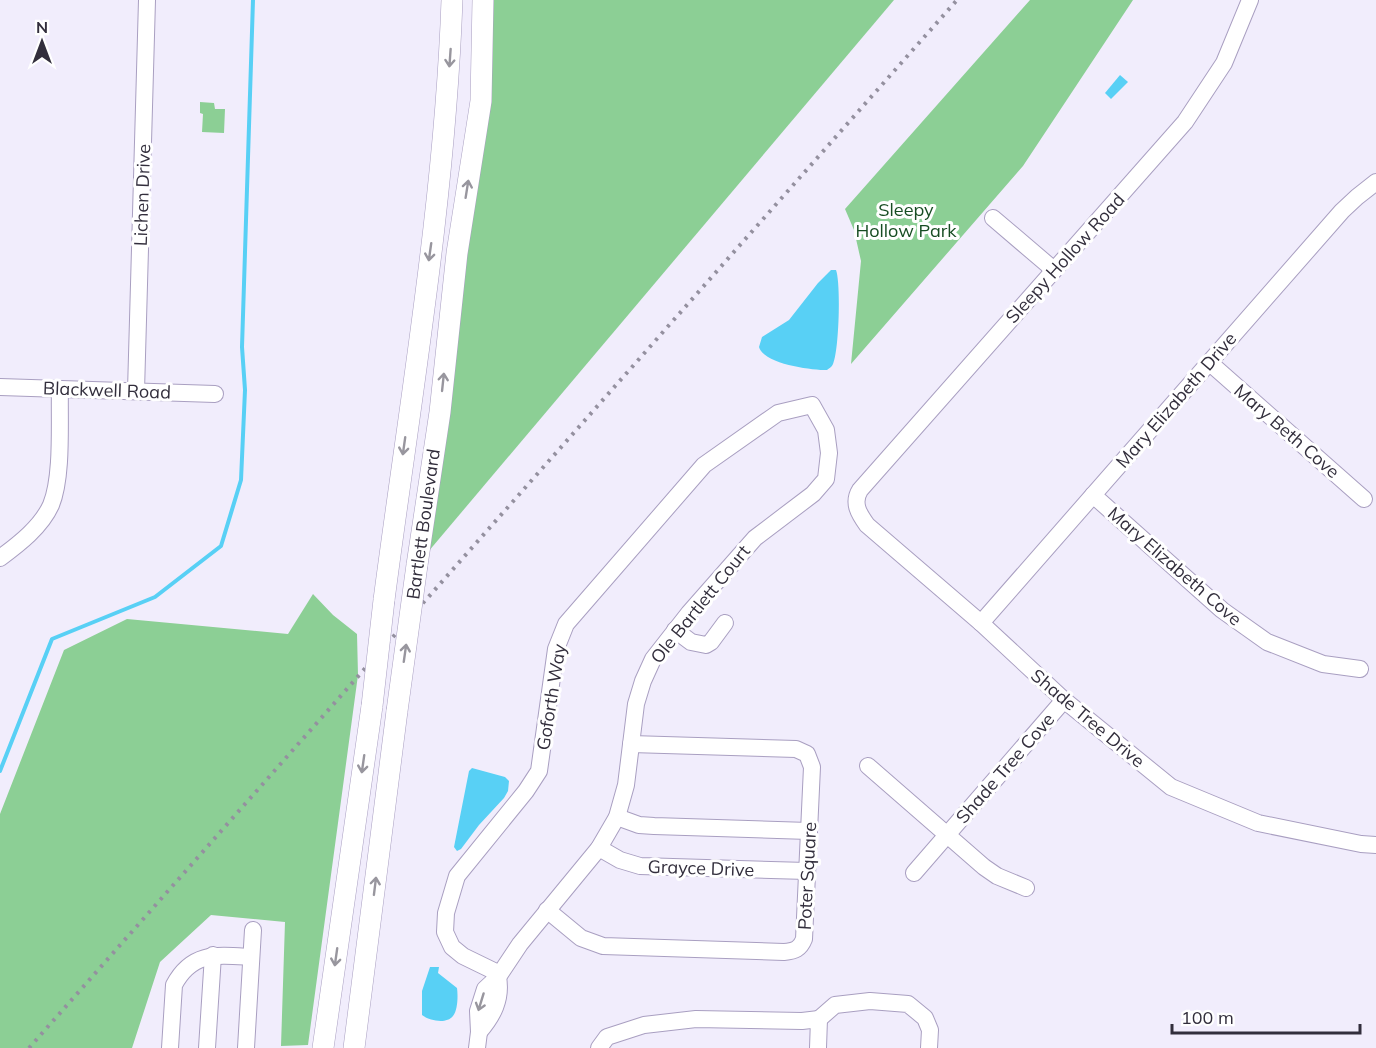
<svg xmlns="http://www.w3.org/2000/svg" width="1376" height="1048" viewBox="0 0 1376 1048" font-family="Mulish,sans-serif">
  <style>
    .green { fill: #8ccf95 }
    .water { fill: #58d0f5 }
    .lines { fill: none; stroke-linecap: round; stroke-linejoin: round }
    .stream { stroke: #58d0f5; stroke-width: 4 }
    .minor-casing { stroke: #a99fc1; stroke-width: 18 }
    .major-casing { stroke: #a99fc1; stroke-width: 22 }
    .minor { stroke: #fff; stroke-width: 16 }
    .major { stroke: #fff; stroke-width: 21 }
    .rail { stroke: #94909f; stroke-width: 4; stroke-dasharray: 3 6; stroke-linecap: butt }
    .major-bridge-casing { stroke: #a99fc1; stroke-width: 22; stroke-linecap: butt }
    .major-bridge { stroke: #fff; stroke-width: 21 }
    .oneway { stroke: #98969e }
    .labels { text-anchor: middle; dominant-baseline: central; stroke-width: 6; stroke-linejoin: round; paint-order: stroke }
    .street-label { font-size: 18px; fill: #322e3c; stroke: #fff }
    .park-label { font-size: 18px; fill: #174d23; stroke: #fff }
  </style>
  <rect width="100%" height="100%" fill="#f1edfc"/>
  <g class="green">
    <polygon points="483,0 894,0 417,565"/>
    <polygon points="1030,0 1133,0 1023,166 851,364 861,261 854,230 845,209"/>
    <polygon points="200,102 214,103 215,109 225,109 224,133 202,132 203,114 200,113"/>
    <polygon points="313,594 333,615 357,634 358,675 308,1045 281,1046 285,922 211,915 160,962 132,1048 0,1048 0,814 64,650 127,619 288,634"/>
  </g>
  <g class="water">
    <polygon points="1120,75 1128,82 1111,99 1105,93"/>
    <path d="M831,270H836C841,283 839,351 833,364C832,367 829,368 827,370C811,370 764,364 759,347L762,337L789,320L818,283Z"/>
    <polygon points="472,768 505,777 509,781 508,791 504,798 479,825 461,849 457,851 454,847 469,771"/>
    <path d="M430,967H439L438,973L457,988C458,995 458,1010 453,1016C446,1025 428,1020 422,1015V991Z"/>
  </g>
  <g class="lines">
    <polyline class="stream" points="0,771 52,639 155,597 221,546 241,480 245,390 242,347 253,0"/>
    <defs>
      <g id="minor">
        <path d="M1250,0L1224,63L1185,122L860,490C852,503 859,514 867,525L981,623L1064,700L1171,787L1258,823L1361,844L1376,845"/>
        <polyline points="993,218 1054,270"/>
        <polyline points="1210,363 1364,499"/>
        <polyline points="0,387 215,394"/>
        <polyline points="136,391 147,0"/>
        <polyline points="1093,495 1222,610 1267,642 1323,664 1360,669"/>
        <path d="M0,558C19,544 41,527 51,505C63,476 59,420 60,389"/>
        <polyline points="981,623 1342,211 1357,197 1376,182"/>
        <polyline points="675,630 691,642 706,645 711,642 725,623"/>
        <polyline points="868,766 984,867 997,876 1026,888"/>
        <polyline points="617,817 639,825 654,826 809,831"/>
        <polyline points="599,848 620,860 640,866 807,871"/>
        <polyline points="914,873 1064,700"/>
        <path d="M547,910L581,938L603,946L784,952C795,951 800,949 804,939L812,767L807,754L796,749L631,744"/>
        <polyline points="819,1019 835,1005 870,1001 908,1004 925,1018 930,1030 929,1048"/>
        <path d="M479,1032C493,1016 502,999 498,977"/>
        <path d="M170,1048L174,985C192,951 218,955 251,957"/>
        <polyline points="207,1048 213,955"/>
        <polyline points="246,1048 253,930"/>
        <polyline points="477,1048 479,1032 478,1011 485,989 498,977 520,944 599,848 617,817 626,785 636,704 643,681 653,659 689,613 755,538 813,494 826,479 829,453 826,430 812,405 778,413 704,465 566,624 556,649 539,771 526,791 457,876 446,913 445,932 452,947 463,956 500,974"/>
        <polyline points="599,1048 607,1037 644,1025 696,1019 802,1021 819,1019 818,1048"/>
      </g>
      <g id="major">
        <polyline points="417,565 440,412 457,253 481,101 483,0"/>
        <path d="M384,600C410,401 445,200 452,0"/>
        <polyline points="323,1048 372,706"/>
        <polyline points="354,1048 397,711"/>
      </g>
    </defs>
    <use href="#minor" class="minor-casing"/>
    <use href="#major" class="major-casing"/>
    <use href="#minor" class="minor"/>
    <use href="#major" class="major"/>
    <polyline class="rail" points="29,1048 957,0"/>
    <defs>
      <g id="major-bridge">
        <polyline points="372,706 384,600"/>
        <polyline points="397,711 417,565"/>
      </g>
    </defs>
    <use href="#major-bridge" class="major-bridge-casing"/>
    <use href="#major-bridge" class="major-bridge"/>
  </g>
  <defs><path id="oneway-shaft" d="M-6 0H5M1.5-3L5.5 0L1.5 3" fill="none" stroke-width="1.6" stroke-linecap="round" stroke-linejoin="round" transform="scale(1.5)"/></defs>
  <g class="oneway">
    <use href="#oneway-shaft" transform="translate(450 58) rotate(94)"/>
    <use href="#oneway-shaft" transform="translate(467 189) rotate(-81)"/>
    <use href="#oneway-shaft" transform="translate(430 252) rotate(98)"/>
    <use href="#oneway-shaft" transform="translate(443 382) rotate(-84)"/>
    <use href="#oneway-shaft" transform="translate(404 446) rotate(98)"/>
    <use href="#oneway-shaft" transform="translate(405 653) rotate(-82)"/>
    <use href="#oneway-shaft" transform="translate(363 764) rotate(98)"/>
    <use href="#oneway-shaft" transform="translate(375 886) rotate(-83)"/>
    <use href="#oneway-shaft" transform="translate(336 957) rotate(98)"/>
    <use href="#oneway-shaft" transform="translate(481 1002) rotate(107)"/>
  </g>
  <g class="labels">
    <g class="street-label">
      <text transform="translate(142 195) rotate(-88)">Lichen Drive</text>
      <text transform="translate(1065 258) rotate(-48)">Sleepy Hollow Road</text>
      <text transform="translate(107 390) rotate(2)">Blackwell Road</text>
      <text transform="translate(1176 400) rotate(-49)">Mary Elizabeth Drive</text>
      <text transform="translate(1287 431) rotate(41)">Mary Beth Cove</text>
      <text transform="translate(423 524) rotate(-82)">Bartlett Boulevard</text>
      <text transform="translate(1175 566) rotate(41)">Mary Elizabeth Cove</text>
      <text transform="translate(700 604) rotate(-51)">Ole Bartlett Court</text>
      <text transform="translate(551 697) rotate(-81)">Goforth Way</text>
      <text transform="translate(1088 718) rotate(40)">Shade Tree Drive</text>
      <text transform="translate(1005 768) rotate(-49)">Shade Tree Cove</text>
      <text transform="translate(701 868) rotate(2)">Grayce Drive</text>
      <text transform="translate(807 876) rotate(-87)">Poter Square</text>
    </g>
    <g class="park-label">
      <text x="906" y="209">Sleepy<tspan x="906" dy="21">Hollow Park</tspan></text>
    </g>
  </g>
  <g transform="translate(42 42)" stroke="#ffffff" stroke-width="4.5" paint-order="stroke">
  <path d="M0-4.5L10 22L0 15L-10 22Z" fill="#322e3c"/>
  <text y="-9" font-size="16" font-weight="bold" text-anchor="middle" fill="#322e3c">N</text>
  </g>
  <path d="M1172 1024v9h188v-9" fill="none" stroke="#322e3c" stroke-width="3"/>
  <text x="1181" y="1024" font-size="18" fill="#322e3c" stroke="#ffffff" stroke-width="4.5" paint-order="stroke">100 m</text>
</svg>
